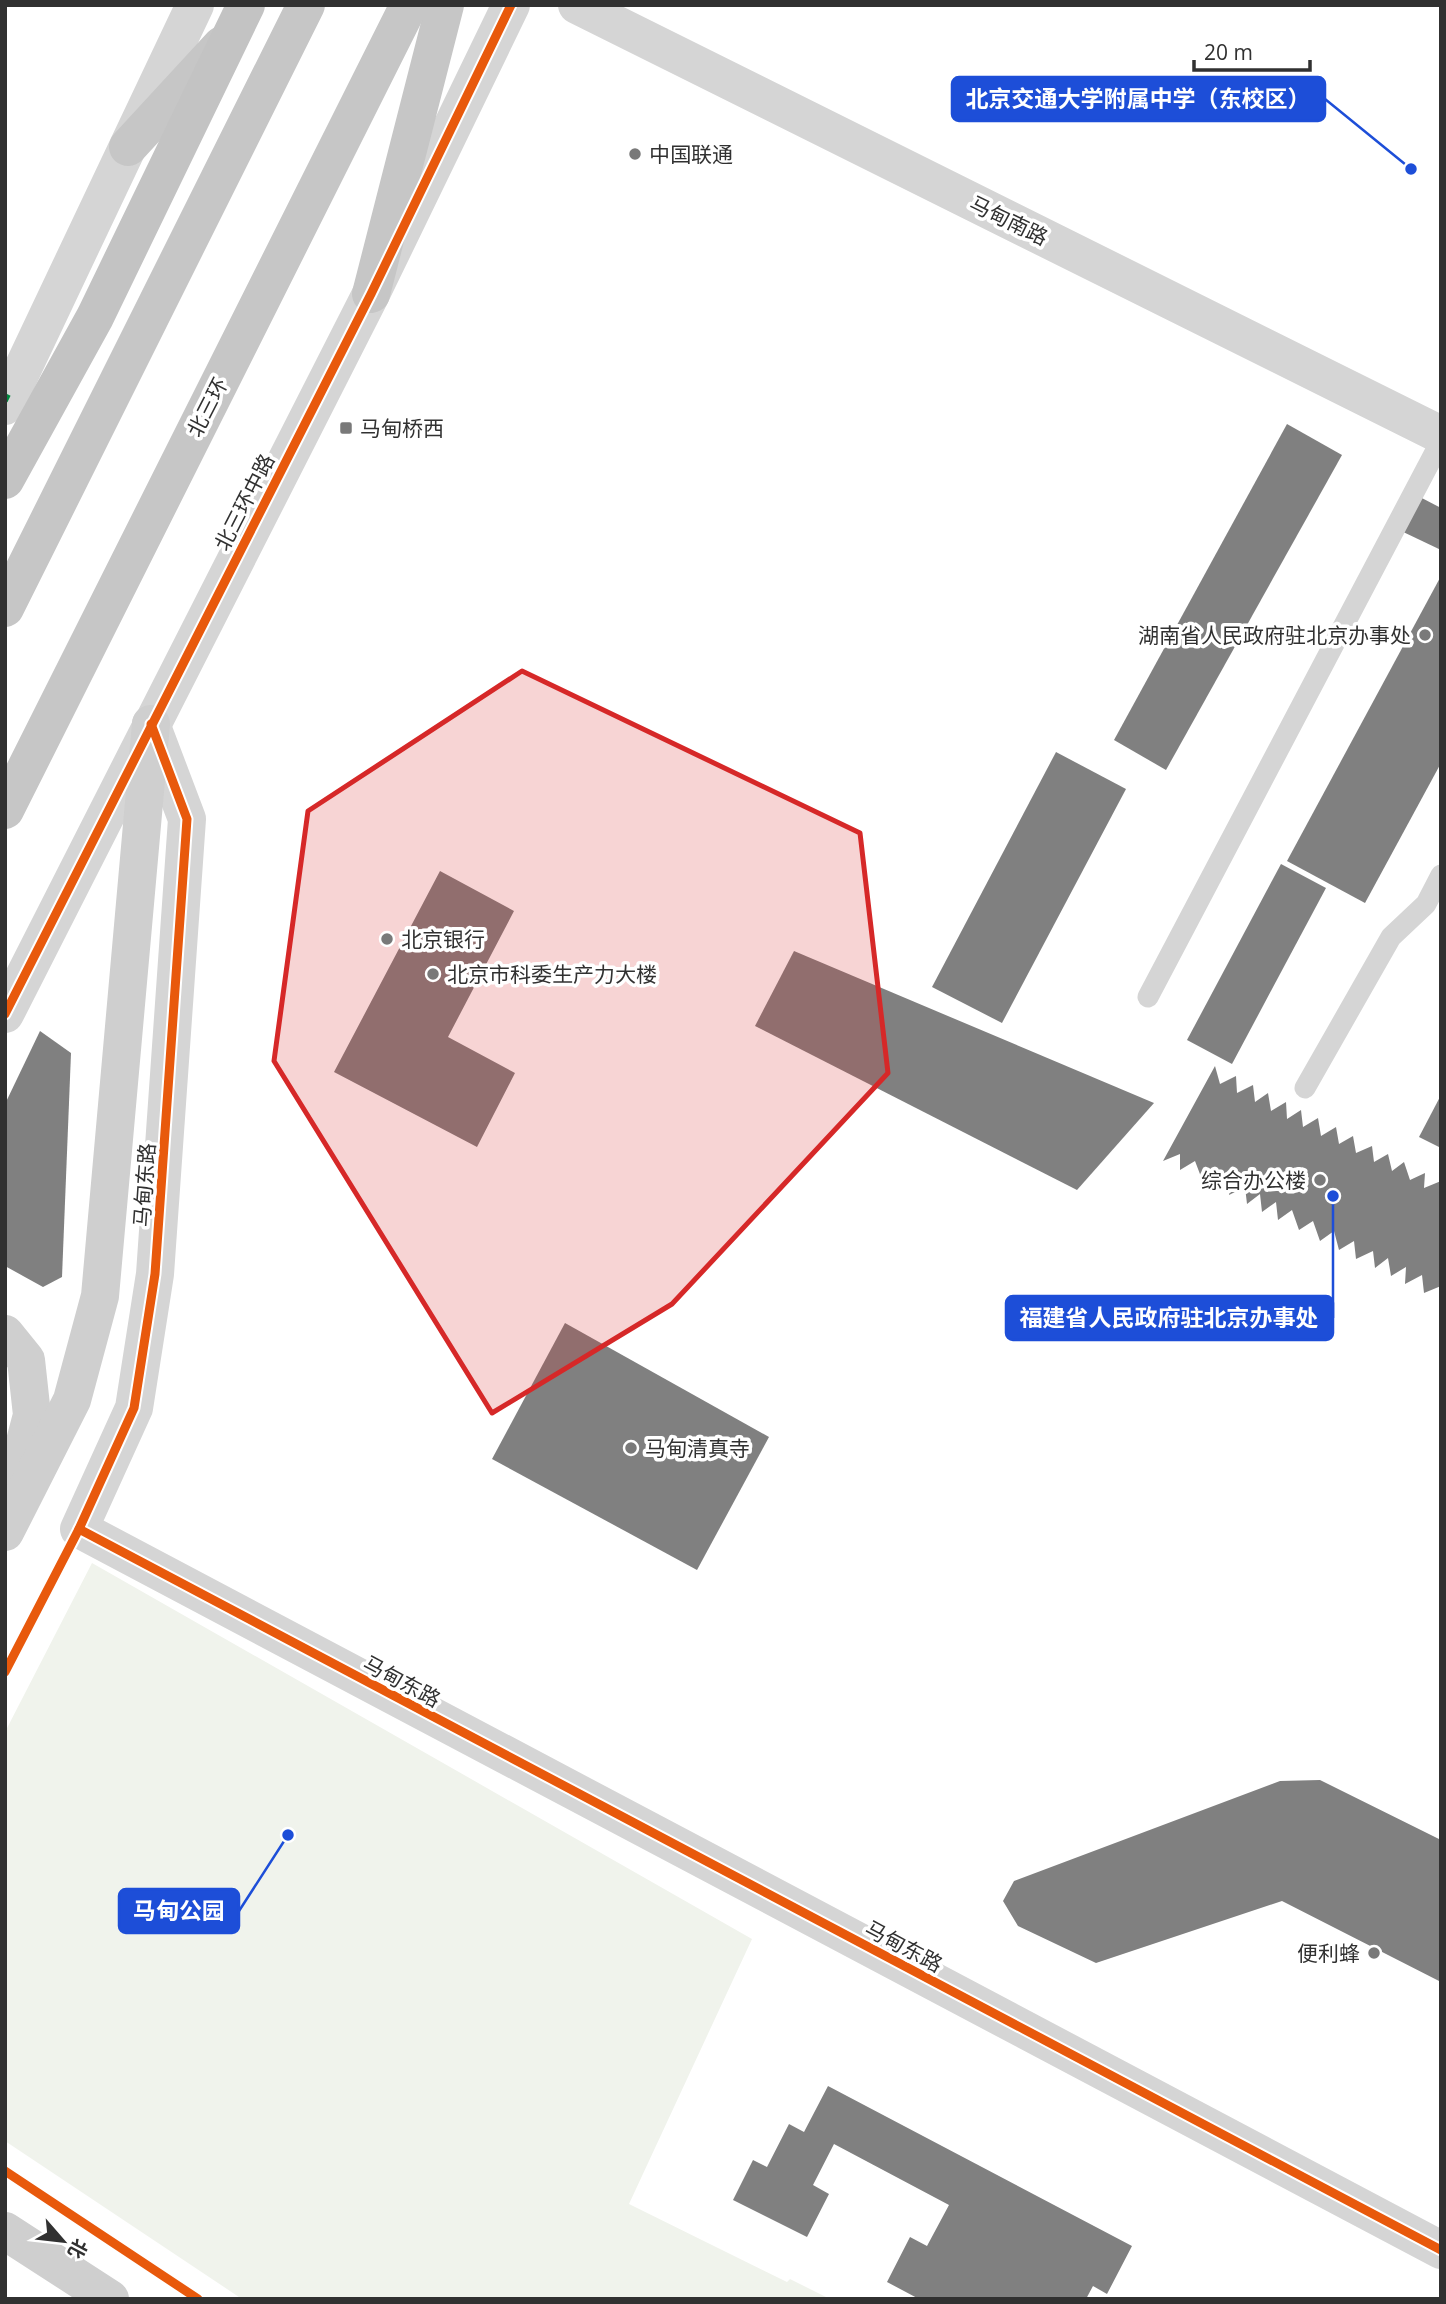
<svg xmlns="http://www.w3.org/2000/svg" width="1446" height="2304" viewBox="0 0 1446 2304" font-family="'Open Sans','Noto Sans SC',sans-serif">
  <style>
    .green { fill: #f0f3ec }
    .building { fill: #808080 }
    .lines { fill: none; stroke-linecap: round; stroke-linejoin: round }
    .service { stroke: #d5d5d5; stroke-width: 21 }
    .minor { stroke: #d5d5d5; stroke-width: 38 }
    .tertiary { stroke: #d5d5d5; stroke-width: 38 }
    .secondary { stroke: #cfcfcf; stroke-width: 38 }
    .trunk { stroke: #c6c6c6; stroke-width: 38 }
    .motorway-bridge { stroke: #c3c3c3; stroke-width: 38 }
    .quiet { stroke: #00873e; stroke-width: 7; stroke-dasharray: 14 7; stroke-linecap: butt }
    .cycleway-casing { stroke: #fff; stroke-width: 13 }
    .cycleway { stroke: #e8590c; stroke-width: 9 }
    .marked { fill: #d62828; fill-opacity: 0.2; stroke: #d62828; stroke-width: 5; stroke-linejoin: round }
    .poi-dot { fill: #797979; stroke: #fff; stroke-width: 2.5 }
    .labels { text-anchor: middle; dominant-baseline: central; stroke-width: 7; stroke-linejoin: round; paint-order: stroke }
    .poi-label { font-size: 21px; fill: #313131; stroke: #fff; text-anchor: start }
    .street-label { font-size: 21px; fill: #313131; stroke: #fff }
    .leader { fill: none; stroke: #1d4ed8; stroke-width: 2.5 }
    .callout-dot { fill: #1d4ed8; stroke: #fff; stroke-width: 2.5 }
    .callout { fill: #1d4ed8; stroke: #1d4ed8; stroke-width: 2.5 }
    .callout-label { font-size: 23px; text-anchor: middle; font-weight: bold; fill: #fff }
  </style>
  <rect width="100%" height="100%" fill="#fff"/>
  <polygon class="green" points="92,1563 752,1939 629,2204 787,2282 790,2279 830,2299 242,2299 5,2141 5,1732"/>
  <g class="building">
    <polygon points="1287,424 1342,455 1166,770 1114,740"/>
    <polygon points="1418,496 1441,508 1441,550 1399,530"/>
    <polygon points="1441,576 1441,763 1365,903 1287,861"/>
    <polygon points="1056,752 1126,789 1002,1023 932,987"/>
    <polygon points="1281,864 1326,888 1232,1064 1187,1040"/>
    <polygon points="440,871 514,911 448,1037 515,1073 477,1147 334,1072"/>
    <polygon points="794,951 1154,1103 1077,1190 755,1026"/>
    <polygon points="40,1031 71,1053 62,1277 43,1287 5,1266 5,1104"/>
    <polygon points="1215,1066 1220,1084 1236,1076 1237,1093 1253,1085 1255,1102 1268,1093 1271,1111 1286,1102 1287,1119 1301,1110 1303,1127 1318,1118 1321,1136 1336,1127 1339,1144 1353,1136 1356,1153 1372,1146 1374,1162 1388,1154 1392,1171 1404,1162 1410,1180 1425,1173 1424,1188 1441,1181 1441,1286 1424,1293 1422,1275 1405,1284 1406,1267 1391,1276 1388,1258 1375,1268 1373,1251 1356,1259 1354,1241 1339,1250 1334,1231 1320,1241 1313,1221 1299,1230 1292,1210 1278,1220 1276,1202 1262,1212 1260,1194 1247,1204 1245,1187 1229,1195 1231,1179 1217,1189 1215,1171 1203,1182 1195,1161 1180,1170 1180,1154 1163,1161"/>
    <polygon points="1441,1095 1441,1148 1419,1137"/>
    <polygon points="565,1323 769,1437 697,1570 492,1459"/>
    <polygon points="1320,1780 1441,1840 1441,1982 1282,1901 1096,1963 1018,1926 1003,1901 1014,1881 1280,1781"/>
    <polygon points="828,2086 1132,2246 1107,2294 1093,2286 1086,2299 919,2299 887,2282 910,2237 927,2246 949,2205 834,2144 813,2185 829,2194 807,2237 733,2200 753,2160 767,2167 789,2124 804,2132"/>
  </g>
  <g class="lines">
    <g class="service">
      <polyline points="1148,997 1441,441"/>
      <polyline points="1305,1088 1391,937 1426,904 1441,875"/>
    </g>
    <g class="minor">
      <polyline points="577,5 1441,435"/>
      <polyline points="151,724 187,819 155,1274 134,1408 79,1529 1441,2250"/>
    </g>
    <g class="tertiary">
      <polyline points="5,406 195,5"/>
      <polyline points="5,1014 371,294 511,5"/>
    </g>
    <g class="secondary">
      <polyline points="5,1334 26,1360 32,1415 16,1476"/>
      <polyline points="5,1532 72,1400 100,1296 151,724"/>
      <polyline points="5,2231 110,2299"/>
    </g>
    <g class="trunk">
      <polyline points="128,147 222,45"/>
      <polyline points="371,294 445,5"/>
      <polyline points="5,608 306,5"/>
      <polyline points="5,810 409,5"/>
    </g>
    <polyline class="motorway-bridge" points="5,480 95,317 246,5"/>
    <polyline class="quiet" points="5,397 9,399"/>
    <defs>
      <g id="cycleway">
        <polyline points="151,724 187,819 155,1274 134,1408 79,1529 1441,2250"/>
        <polyline points="5,1014 371,294 511,5"/>
        <polyline points="5,1672 79,1529"/>
        <polyline points="5,2171 198,2299"/>
      </g>
    </defs>
    <use href="#cycleway" class="cycleway-casing"/>
    <use href="#cycleway" class="cycleway"/>
  </g>
  <path class="marked" d="M522,671L860,833L888,1073L672,1304L492,1413L274,1061L308,811Z"/>
  <g class="poi-dot">
    <circle cx="635" cy="154" r="7"/>
    <rect x="339" y="421" width="14" height="14" rx="3.5"/>
    <circle cx="1425" cy="635" r="7"/>
    <circle cx="387" cy="939" r="7"/>
    <circle cx="433" cy="974" r="7"/>
    <circle cx="1320" cy="1180" r="7"/>
    <circle cx="631" cy="1448" r="7"/>
    <circle cx="1374" cy="1953" r="7"/>
  </g>
  <g class="labels">
    <g class="poi-label">
      <text x="649" y="154">中国联通</text>
      <text x="360" y="428">马甸桥西</text>
      <text x="1411" y="635" text-anchor="end">湖南省人民政府驻北京办事处</text>
      <text x="401" y="939">北京银行</text>
      <text x="447" y="974">北京市科委生产力大楼</text>
      <text x="1306" y="1180" text-anchor="end">综合办公楼</text>
      <text x="645" y="1448">马甸清真寺</text>
      <text x="1360" y="1953" text-anchor="end">便利蜂</text>
    </g>
    <g class="street-label">
      <text transform="translate(1009 220) rotate(26)">马甸南路</text>
      <text transform="translate(207 407) rotate(-63)">北三环</text>
      <text transform="translate(244 502) rotate(-63)">北三环中路</text>
      <text transform="translate(144 1185) rotate(-86)">马甸东路</text>
      <text transform="translate(402 1681) rotate(28)">马甸东路</text>
      <text transform="translate(904 1946) rotate(28)">马甸东路</text>
    </g>
  </g>
  <path class="leader" d="M1411 169L1325 99M1333 1196L1333 1318M288 1835L239 1911"/>
  <g class="callout-dot">
    <circle cx="1411" cy="169" r="7"/>
    <circle cx="1333" cy="1196" r="7"/>
    <circle cx="288" cy="1835" r="7"/>
  </g>
  <g class="callout">
    <rect x="952" y="77" width="373" height="44" rx="7"/>
    <rect x="1006" y="1296" width="327" height="44" rx="7"/>
    <rect x="119" y="1889" width="120" height="44" rx="7"/>
  </g>
  <g class="callout-label">
    <text x="1138" y="107">北京交通大学附属中学（东校区）</text>
    <text x="1169" y="1326">福建省人民政府驻北京办事处</text>
    <text x="179" y="1919">马甸公园</text>
  </g>
  <rect width="1446" height="2304" fill="none" stroke="#313131" stroke-width="14"/>
  <g transform="translate(63 2241) rotate(118)" stroke="#ffffff" stroke-width="5" paint-order="stroke">
  <path d="M0-5L12 26L0 18L-12 26Z" fill="#313131"/>
  <text y="-10" font-size="19" font-weight="bold" text-anchor="middle" fill="#313131">北</text>
  </g>
  <path d="M1194 60v10h116v-10" fill="none" stroke="#313131" stroke-width="3.5"/>
  <text x="1204" y="60" font-size="21" fill="#313131" stroke="#ffffff" stroke-width="5" paint-order="stroke">20 m</text>
</svg>
